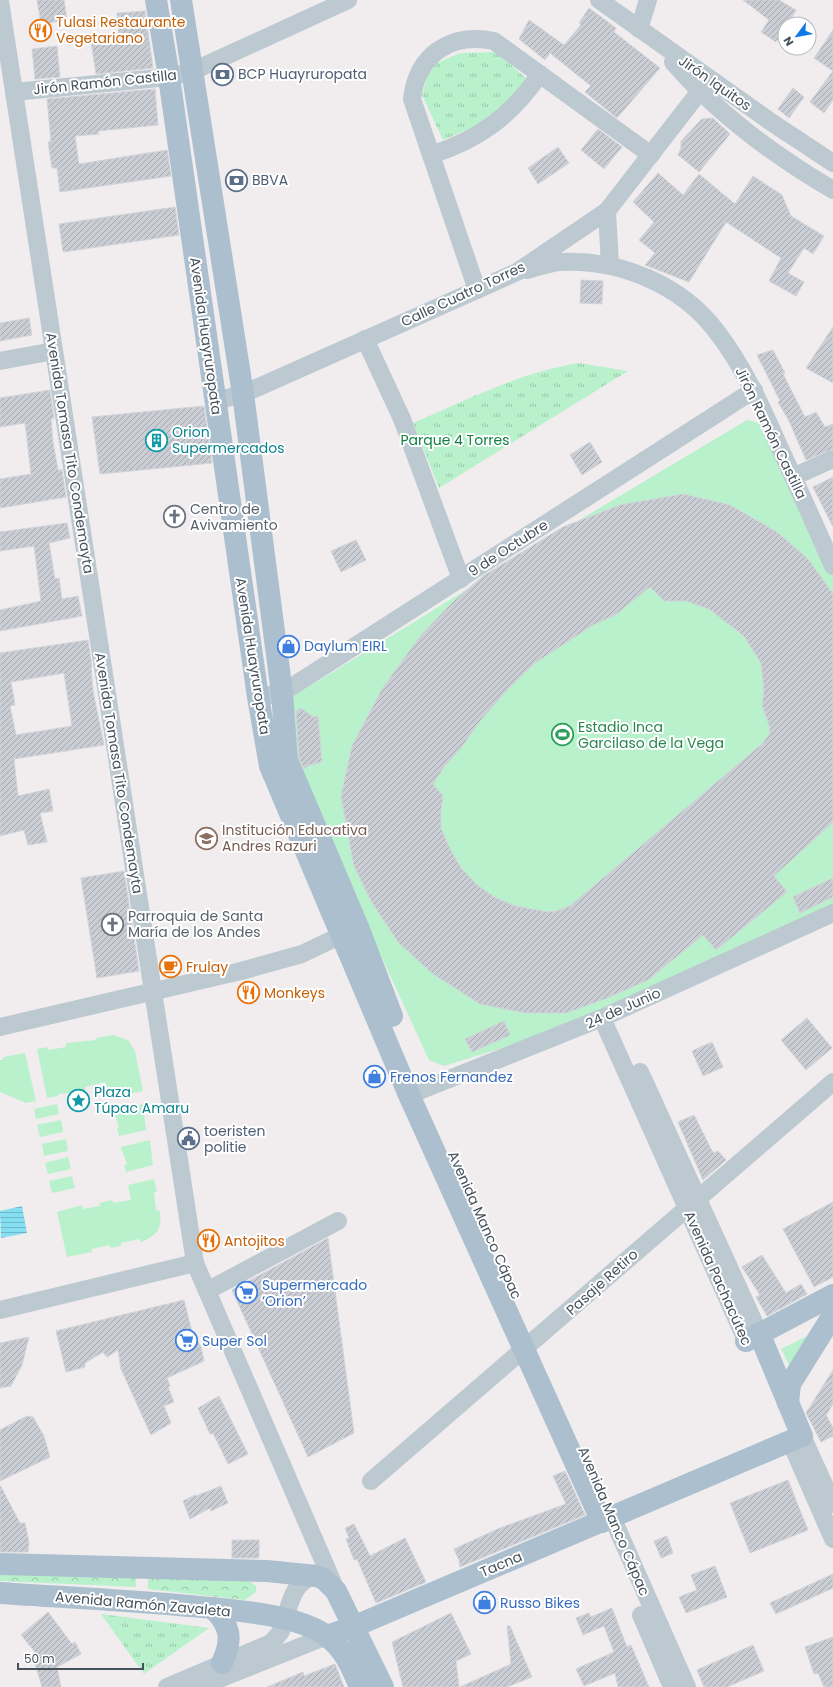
<svg xmlns="http://www.w3.org/2000/svg" width="833" height="1687" viewBox="0 0 833 1687" font-family="Poppins,sans-serif">
  <style>
    .grass { fill: #b9f1cc }
    .forest { fill: url(#forest-crowns) }
    .park { fill: url(#park-tufts) }
    .water { fill: url(#water-rules) }
    .building { fill: url(#building-hatch); stroke: #d1d4da; fill-rule: evenodd }
    .lines { fill: none; stroke-linecap: round; stroke-linejoin: round }
    .minor { stroke: #bdc9d1; stroke-width: 18 }
    .major { stroke: #acbfce; stroke-width: 22 }
    .labels { text-anchor: middle; dominant-baseline: central; stroke-width: 4; stroke-linejoin: round; paint-order: stroke }
    .food-label { font-size: 14px; fill: #c56008; stroke: #fff; text-anchor: start }
    .service-label { font-size: 14px; fill: #4e5e75; stroke: #fff; text-anchor: start }
    .street-label { font-size: 14px; fill: #45525c; stroke: #fff }
    .culture-label { font-size: 14px; fill: #0d838f; stroke: #fff; text-anchor: start }
    .park-label { font-size: 14px; fill: #128144; stroke: #fff }
    .worship-label { font-size: 14px; fill: #5b616d; stroke: #fff; text-anchor: start }
    .shop-label { font-size: 14px; fill: #366cbe; stroke: #fff; text-anchor: start }
    .leisure-label { font-size: 14px; fill: #27864d; stroke: #fff; text-anchor: start }
    .education-label { font-size: 14px; fill: #785e54; stroke: #fff; text-anchor: start }
  </style>
  <defs>
    <pattern id="forest-crowns" width="20" height="18" patternUnits="userSpaceOnUse"><rect width="20" height="18" fill="#b9f1cc"/><path d="M2 6a3 3 0 1 1 6 0M12 15a3 3 0 1 1 6 0" fill="none" stroke="#98c6a9"/></pattern>
    <pattern id="park-tufts" width="24" height="20" patternUnits="userSpaceOnUse"><rect width="24" height="20" fill="#b9f1cc"/><path d="M3 7l-1-3M5 7V3M7 7l1-3M15 17l-1-3M17 17v-4M19 17l1-3" fill="none" stroke="#98c6a9"/></pattern>
    <pattern id="water-rules" width="6" height="5" patternUnits="userSpaceOnUse"><rect width="6" height="5" fill="#84dff0"/><path d="M0 2.5h6" fill="none" stroke="#6eb7c6"/></pattern>
    <pattern id="building-hatch" width="6" height="6" patternUnits="userSpaceOnUse"><rect width="6" height="6" fill="#cacdd3"/><path d="M-1 1l2-2M0 6l6-6M5 7l2-2" fill="none" stroke="#a6a9ae"/></pattern>
  </defs>
  <rect width="100%" height="100%" fill="#f1edee"/>
  <g class="grass">
    <polygon points="747,420 760,423 820,545 833,576 833,906 567,1028 444,1066 429,1060 296,771 289,699 571,525"/>
    <polygon points="113,1035 128,1040 135,1051 143,1091 111,1098 105,1082 85,1087 85,1091 58,1094 58,1096 47,1098 37,1049 47,1047 48,1050 66,1047 66,1043 96,1040 96,1038"/>
    <polygon points="25,1053 36,1101 26,1103 0,1092 0,1060 3,1060 3,1057"/>
    <polygon points="57,1104 59,1114 36,1119 34,1109"/>
    <polygon points="143,1104 146,1130 119,1136 117,1128 119,1127 114,1111"/>
    <polygon points="61,1120 63,1132 40,1137 37,1125"/>
    <polygon points="66,1139 68,1151 44,1156 42,1144"/>
    <polygon points="150,1140 153,1165 126,1172 124,1165 127,1164 121,1147"/>
    <polygon points="68,1157 71,1169 48,1174 45,1163"/>
    <polygon points="72,1176 75,1188 52,1193 49,1181"/>
    <path d="M154,1179L157,1192H154L156,1210L160,1211C162,1229 158,1235 141,1242L139,1239L121,1243V1246L111,1248L109,1245L92,1249V1252L67,1257L57,1212L82,1205L83,1209L100,1206L99,1203L112,1200L114,1203L131,1200L128,1185Z"/>
    <polygon points="811,1334 791,1369 781,1349"/>
  </g>
  <g class="forest">
    <polygon points="0,1569 136,1575 136,1587 0,1581"/>
    <polygon points="148,1576 249,1581 256,1586 256,1592 245,1600 148,1589"/>
  </g>
  <g class="park">
    <polygon points="497,52 527,79 488,121 443,140 422,95 430,66 460,53"/>
    <path d="M579,363L628,371L439,488L413,423C467,400 521,372 579,363Z"/>
    <polygon points="101,1614 209,1628 144,1674"/>
  </g>
  <polygon class="water" points="22,1206 27,1233 1,1238 0,1211"/>
  <g class="building">
    <polygon points="37,0 64,0 67,20 41,24"/>
    <polygon points="743,0 779,0 796,10 788,24 785,24 785,28 776,42 761,32 769,20"/>
    <polygon points="589,8 616,28 614,32 660,68 617,118 585,92 591,86 550,53 545,60 519,39 529,20 564,45 581,25 579,23"/>
    <polygon points="145,11 153,68 96,74 91,42 119,37 117,13"/>
    <polygon points="833,30 833,71 814,58"/>
    <polygon points="57,46 60,77 35,79 32,49"/>
    <polygon points="833,71 833,100 824,113 810,102"/>
    <polygon points="793,88 804,97 789,118 778,109"/>
    <polygon points="155,89 158,125 98,131 99,134 75,136 79,164 167,150 171,176 60,192 57,168 52,168 48,142 51,142 47,99"/>
    <polygon points="713,118 730,134 699,172 678,155 681,148 681,141 702,119"/>
    <polygon points="598,129 622,147 604,169 581,150"/>
    <polygon points="558,147 569,163 538,184 528,168"/>
    <polygon points="658,173 683,195 699,174 735,204 753,176 782,195 791,216 824,236 813,254 804,248 788,273 804,282 796,296 769,281 781,258 726,222 689,282 645,265 655,253 639,240 654,222 633,202"/>
    <polygon points="175,207 179,235 63,252 59,224"/>
    <polygon points="581,280 603,281 602,304 580,303"/>
    <polygon points="29,318 32,335 0,341 0,323"/>
    <polygon points="833,327 833,383 806,368"/>
    <polygon points="773,350 785,373 783,374 805,417 816,412 825,427 833,424 833,449 806,460 789,421 778,402 780,401 757,355"/>
    <polygon points="50,390 54,418 51,419 53,442 58,470 62,470 66,497 0,508 0,479 31,474 25,423 0,427 0,398"/>
    <polygon points="204,406 212,463 100,474 92,417"/>
    <polygon points="590,442 602,462 582,475 570,455"/>
    <polygon points="833,477 833,527 813,487"/>
    <path d="M683,494L730,505L777,532L808,559L833,594V822L774,876L787,892L716,950L703,935L648,980L607,998L566,1013H525L480,1004L433,974L398,942L371,901L354,866L341,796L352,746L382,689L421,635L455,600L483,576L563,527L620,505ZM650,587L664,601H686L709,609L744,636L761,663L764,691L762,705L770,728L769,735L762,744L570,906L557,911L547,912L515,906L494,897L476,884L461,868L449,847L441,828V811L443,796L433,784L444,767L461,748L480,721L507,690L535,663L593,625L615,615Z"/>
    <polygon points="67,523 70,538 49,543 55,579 59,578 62,599 78,596 82,616 0,631 0,610 41,601 34,546 0,551 0,532"/>
    <polygon points="356,540 366,560 341,572 331,551"/>
    <path d="M88,640L92,667H91L93,691L104,745L14,759L18,796L49,789L53,811L40,813L47,842L28,845L24,830L0,836V653ZM64,673L72,726L16,735L10,706L15,705L11,682Z"/>
    <polygon points="301,708 313,717 318,716 322,762 309,765 304,769 299,757 296,712"/>
    <polygon points="124,871 139,971 97,978 81,878"/>
    <polygon points="833,878 833,897 800,913 793,897"/>
    <polygon points="807,1018 832,1048 806,1070 781,1040"/>
    <polygon points="504,1021 510,1035 472,1052 465,1039"/>
    <polygon points="712,1042 723,1067 703,1076 692,1051"/>
    <polygon points="694,1115 711,1149 714,1153 718,1151 726,1160 703,1180 678,1122"/>
    <polygon points="833,1202 833,1277 814,1287 783,1229"/>
    <polygon points="328,1238 354,1433 308,1457 232,1290"/>
    <polygon points="762,1255 786,1293 801,1284 807,1294 767,1316 756,1297 760,1295 742,1267"/>
    <polygon points="184,1300 192,1332 201,1347 204,1361 167,1378 170,1386 168,1387 174,1402 164,1406 171,1423 151,1435 121,1369 118,1350 107,1357 103,1352 85,1363 85,1367 66,1372 56,1331"/>
    <polygon points="29,1337 22,1365 11,1386 0,1388 0,1343"/>
    <polygon points="833,1370 833,1404 826,1415 833,1428 833,1436 821,1442 806,1413"/>
    <polygon points="219,1396 248,1454 228,1464 213,1433 210,1434 198,1408"/>
    <polygon points="27,1416 33,1417 44,1436 50,1457 0,1481 0,1430"/>
    <polygon points="565,1471 585,1515 460,1567 459,1560 454,1549 500,1528 566,1504 553,1476"/>
    <polygon points="788,1480 808,1530 750,1553 730,1503"/>
    <polygon points="0,1485 20,1523 25,1523 29,1542 28,1552 0,1552"/>
    <polygon points="221,1486 228,1503 211,1511 210,1508 190,1519 183,1501 195,1495 196,1496"/>
    <polygon points="354,1524 370,1556 405,1538 426,1582 376,1603 357,1559 354,1560 346,1539 349,1538 345,1528"/>
    <polygon points="667,1536 673,1553 661,1558 654,1541"/>
    <rect x="232" y="1540" width="27" height="18"/>
    <polygon points="715,1566 727,1597 686,1613 679,1597 697,1590 691,1575"/>
    <polygon points="833,1574 833,1588 776,1614 770,1603"/>
    <polygon points="612,1608 627,1647 631,1645 649,1687 618,1687 615,1673 584,1686 576,1669 614,1652 604,1626 583,1635 576,1618 589,1613 591,1617"/>
    <polygon points="48,1612 72,1644 75,1642 81,1654 57,1667 61,1687 42,1687 34,1660 40,1658 21,1635"/>
    <polygon points="451,1613 471,1654 456,1661 459,1687 403,1687 392,1642"/>
    <polygon points="507,1626 510,1626 532,1677 507,1687 460,1687 511,1664"/>
    <polygon points="833,1637 833,1687 824,1687 818,1673 814,1674 805,1647"/>
    <polygon points="753,1645 764,1671 727,1687 704,1687 697,1670"/>
    <polygon points="335,1664 344,1687 267,1687 303,1672 304,1676"/>
  </g>
  <g class="lines">
    <g class="minor">
      <polyline points="599,0 771,122 833,163"/>
      <polyline points="0,1 195,1263 336,1590"/>
      <polyline points="639,29 648,0"/>
      <path d="M673,62C717,113 775,156 833,190"/>
      <polyline points="14,92 169,77 193,71 348,0"/>
      <path d="M431,155C480,139 511,116 540,74"/>
      <polyline points="607,211 610,266"/>
      <path d="M527,270C538,267 549,263 560,262C619,259 681,284 717,332C743,366 761,405 778,444C797,485 815,525 833,566"/>
      <path d="M477,290L412,99C417,55 450,32 494,41L651,155"/>
      <polyline points="365,339 402,419 461,579"/>
      <polyline points="0,361 54,351"/>
      <polyline points="215,401 243,394 517,272 607,211 700,91"/>
      <polyline points="793,477 833,459"/>
      <polyline points="258,697 282,693 754,390"/>
      <polyline points="602,1018 746,1340"/>
      <polyline points="0,1027 241,971 302,954 354,929"/>
      <polyline points="640,1072 759,1333"/>
      <polyline points="409,1095 602,1018 833,913"/>
      <polyline points="207,1291 338,1221"/>
      <polyline points="0,1310 195,1263"/>
      <polyline points="802,1436 833,1504"/>
      <polyline points="790,1441 833,1539"/>
      <path d="M371,1481C526,1349 678,1214 833,1082"/>
      <polyline points="612,1517 687,1687"/>
      <polyline points="641,1615 672,1687"/>
      <path d="M167,1687L271,1643C274,1639 279,1635 281,1631C289,1612 290,1580 316,1576"/>
      <polyline points="199,1687 327,1636"/>
    </g>
    <g class="major">
      <polyline points="156,0 169,77 258,697 270,766 409,1095 602,1522"/>
      <polyline points="181,0 243,394 282,693 287,760 358,927 392,1016"/>
      <polyline points="746,1341 833,1295"/>
      <polyline points="788,1403 790,1384 833,1315"/>
      <polyline points="0,1564 267,1571 316,1576 324,1579 336,1591 383,1687"/>
      <path d="M0,1593C59,1597 119,1600 178,1605C219,1609 296,1612 328,1637C345,1650 352,1668 360,1687"/>
      <path d="M213,1608C231,1627 233,1639 222,1663"/>
      <polyline points="327,1636 355,1626 802,1436 759,1333"/>
    </g>
  </g>
  <defs>
    <symbol id="restaurant-ring" viewBox="-11 -11 22 22"><circle r="9.5" fill="#fff" stroke="#e8710a" stroke-width="1.5"/><path d="M-5-6h1v4h1v-4h1v4h1v-4h1v5L-1.5 .5V6h-2V.5L-5-1ZM5-6V6H3V1.5H1.5Q1.5-4 5-6Z" fill="#e8710a"/></symbol>
    <symbol id="bank-ring" viewBox="-11 -11 22 22"><circle r="9.5" fill="#fff" stroke="#5c6f8a" stroke-width="1.5"/><path d="M-6-4H6V4H-6ZM0-2.3a2.3 2.3 0 1 0 0 4.6a2.3 2.3 0 1 0 0-4.6Z" fill="#5c6f8a"/></symbol>
    <symbol id="building-ring" viewBox="-11 -11 22 22"><circle r="9.5" fill="#fff" stroke="#0f9aa8" stroke-width="1.5"/><path d="M-4-6H4V6H1V3H-1V6H-4ZM-2.5-4.3h1.7v1.8h-1.7ZM.8-4.3h1.7v1.8H.8ZM-2.5-1h1.7V.8h-1.7ZM.8-1h1.7V.8H.8Z" fill="#0f9aa8"/></symbol>
    <symbol id="church-ring" viewBox="-11 -11 22 22"><circle r="9.5" fill="#fff" stroke="#6b7280" stroke-width="1.5"/><path d="M-1.2-6h2.4v3.5h3.3v2.4h-3.3V6h-2.4V-.1h-3.3v-2.4h3.3Z" fill="#6b7280"/></symbol>
    <symbol id="shop-ring" viewBox="-11 -11 22 22"><circle r="9.5" fill="#fff" stroke="#3f7fe0" stroke-width="1.5"/><path d="M-5-2.5h2.3a2.7 3.5 0 0 1 5.4 0H5L5.5 6h-11ZM-1.5-2.5h3a1.5 2.3 0 0 0-3 0Z" fill="#3f7fe0"/></symbol>
    <symbol id="stadium-ring" viewBox="-11 -11 22 22"><circle r="9.5" fill="#fff" stroke="#2e9e5b" stroke-width="1.5"/><path d="M0-5a6.5 5 0 1 0 0 10a6.5 5 0 1 0 0-10ZM-3.5-1.8h7v3.6h-7Z" fill="#2e9e5b"/></symbol>
    <symbol id="school-ring" viewBox="-11 -11 22 22"><circle r="9.5" fill="#fff" stroke="#8d6e63" stroke-width="1.5"/><path d="M0-5L7-2L0 1L-7-2ZM-4 1L0 2.5L4 1V4Q0 6-4 4Z" fill="#8d6e63"/></symbol>
    <symbol id="cafe-ring" viewBox="-11 -11 22 22"><circle r="9.5" fill="#fff" stroke="#e8710a" stroke-width="1.5"/><path d="M-5.5-4.5H6V0H3Q3 3.5 0 3.5H-2.5Q-5.5 3.5-5.5 0ZM3-3.2v2h1.7v-2ZM-6 4.5H4V6H-6Z" fill="#e8710a"/></symbol>
    <symbol id="sight-ring" viewBox="-11 -11 22 22"><circle r="9.5" fill="#fff" stroke="#0f9aa8" stroke-width="1.5"/><path d="M0-6L1.8-2.2L6-1.7L2.9 1.2L3.7 5.4L0 3.3L-3.7 5.4L-2.9 1.2L-6-1.7L-1.8-2.2Z" fill="#0f9aa8"/></symbol>
    <symbol id="civic-ring" viewBox="-11 -11 22 22"><circle r="9.5" fill="#fff" stroke="#5c6f8a" stroke-width="1.5"/><path d="M-.6-6.5H3V-4.5H.6V-3L4-1V1h2V6H-6V1h2V-1L-.6-3ZM-1.2 2.5V6h2.4V2.5Z" fill="#5c6f8a"/></symbol>
    <symbol id="supermarket-ring" viewBox="-11 -11 22 22"><circle r="9.5" fill="#fff" stroke="#3f7fe0" stroke-width="1.5"/><path d="M-6-5.5h2.5l.6 2H6L4.5 2H-2.5L-4.4-4H-6ZM-1.5 3.2a1.3 1.3 0 1 0 .1 0ZM3 3.2a1.3 1.3 0 1 0 .1 0Z" fill="#3f7fe0"/></symbol>
  </defs>
  <g fill-rule="evenodd">
    <use href="#restaurant-ring" x="28" y="18" width="25" height="25"/>
    <use href="#bank-ring" x="210" y="62" width="25" height="25"/>
    <use href="#bank-ring" x="224" y="168" width="25" height="25"/>
    <use href="#building-ring" x="144" y="428" width="25" height="25"/>
    <use href="#church-ring" x="162" y="504" width="25" height="25"/>
    <use href="#shop-ring" x="276" y="634" width="25" height="25"/>
    <use href="#stadium-ring" x="550" y="722" width="25" height="25"/>
    <use href="#school-ring" x="194" y="826" width="25" height="25"/>
    <use href="#church-ring" x="100" y="912" width="25" height="25"/>
    <use href="#cafe-ring" x="158" y="954" width="25" height="25"/>
    <use href="#restaurant-ring" x="236" y="980" width="25" height="25"/>
    <use href="#shop-ring" x="362" y="1064" width="25" height="25"/>
    <use href="#sight-ring" x="66" y="1088" width="25" height="25"/>
    <use href="#civic-ring" x="176" y="1126" width="25" height="25"/>
    <use href="#restaurant-ring" x="196" y="1228" width="25" height="25"/>
    <use href="#supermarket-ring" x="234" y="1280" width="25" height="25"/>
    <use href="#supermarket-ring" x="174" y="1328" width="25" height="25"/>
    <use href="#shop-ring" x="472" y="1590" width="25" height="25"/>
  </g>
  <g class="labels">
    <g class="food-label">
      <text x="56" y="22">Tulasi Restaurante<tspan x="56" dy="16">Vegetariano</tspan></text>
      <text x="186" y="967">Frulay</text>
      <text x="264" y="993">Monkeys</text>
      <text x="224" y="1241">Antojitos</text>
    </g>
    <g class="service-label">
      <text x="238" y="74">BCP Huayruropata</text>
      <text x="252" y="180">BBVA</text>
      <text x="204" y="1131">toeristen<tspan x="204" dy="16">politie</tspan></text>
    </g>
    <g class="street-label">
      <text transform="translate(105 82) rotate(-6)">Jirón Ramón Castilla</text>
      <text transform="translate(715 83) rotate(35)">Jirón Iquitos</text>
      <text transform="translate(463 294) rotate(-25)">Calle Cuatro Torres</text>
      <text transform="translate(206 336) rotate(82)">Avenida Huayruropata</text>
      <text transform="translate(771 433) rotate(64)">Jirón Ramón Castilla</text>
      <text transform="translate(70 453) rotate(81)">Avenida Tomasa Tito Condemayta</text>
      <text transform="translate(508 548) rotate(-33)">9 de Octubre</text>
      <text transform="translate(253 656) rotate(81)">Avenida Huayruropata</text>
      <text transform="translate(119 773) rotate(81)">Avenida Tomasa Tito Condemayta</text>
      <text transform="translate(623 1008) rotate(-24)">24 de Junio</text>
      <text transform="translate(485 1225) rotate(66)">Avenida Manco Cápac</text>
      <text transform="translate(718 1278) rotate(66)">Avenida Pachacútec</text>
      <text transform="translate(602 1282) rotate(-42)">Pasaje Retiro</text>
      <text transform="translate(614 1521) rotate(67)">Avenida Manco Cápac</text>
      <text transform="translate(501 1564) rotate(-23)">Tacna</text>
      <text transform="translate(143 1604) rotate(5)">Avenida Ramón Zavaleta</text>
    </g>
    <g class="culture-label">
      <text x="172" y="432">Orion<tspan x="172" dy="16">Supermercados</tspan></text>
      <text x="94" y="1092">Plaza<tspan x="94" dy="16">Túpac Amaru</tspan></text>
    </g>
    <g class="park-label">
      <text x="455" y="440">Parque 4 Torres</text>
    </g>
    <g class="worship-label">
      <text x="190" y="509">Centro de<tspan x="190" dy="16">Avivamiento</tspan></text>
      <text x="128" y="916">Parroquia de Santa<tspan x="128" dy="16">María de los Andes</tspan></text>
    </g>
    <g class="shop-label">
      <text x="304" y="646">Daylum EIRL</text>
      <text x="390" y="1077">Frenos Fernandez</text>
      <text x="262" y="1285">Supermercado<tspan x="262" dy="16">‘Orion’</tspan></text>
      <text x="202" y="1341">Super Sol</text>
      <text x="500" y="1603">Russo Bikes</text>
    </g>
    <g class="leisure-label">
      <text x="578" y="727">Estadio Inca<tspan x="578" dy="16">Garcilaso de la Vega</tspan></text>
    </g>
    <g class="education-label">
      <text x="222" y="830">Institución Educativa<tspan x="222" dy="16">Andres Razuri</tspan></text>
    </g>
  </g>
  <g transform="translate(797 36) rotate(238)"><circle r="19" fill="#ffffff" stroke="#b5babe"/>
  <path d="M0-3L7 15L0 10L-7 15Z" fill="#1079e8"/>
  <text y="-6" font-size="11" font-weight="bold" text-anchor="middle" fill="#45525c">N</text>
  </g>
  <path d="M18 1663v6h125v-6" fill="none" stroke="#45525c" stroke-width="2"/>
  <text x="24" y="1663" font-size="12" fill="#45525c" stroke="#ffffff" stroke-width="3" paint-order="stroke">50 m</text>
</svg>
